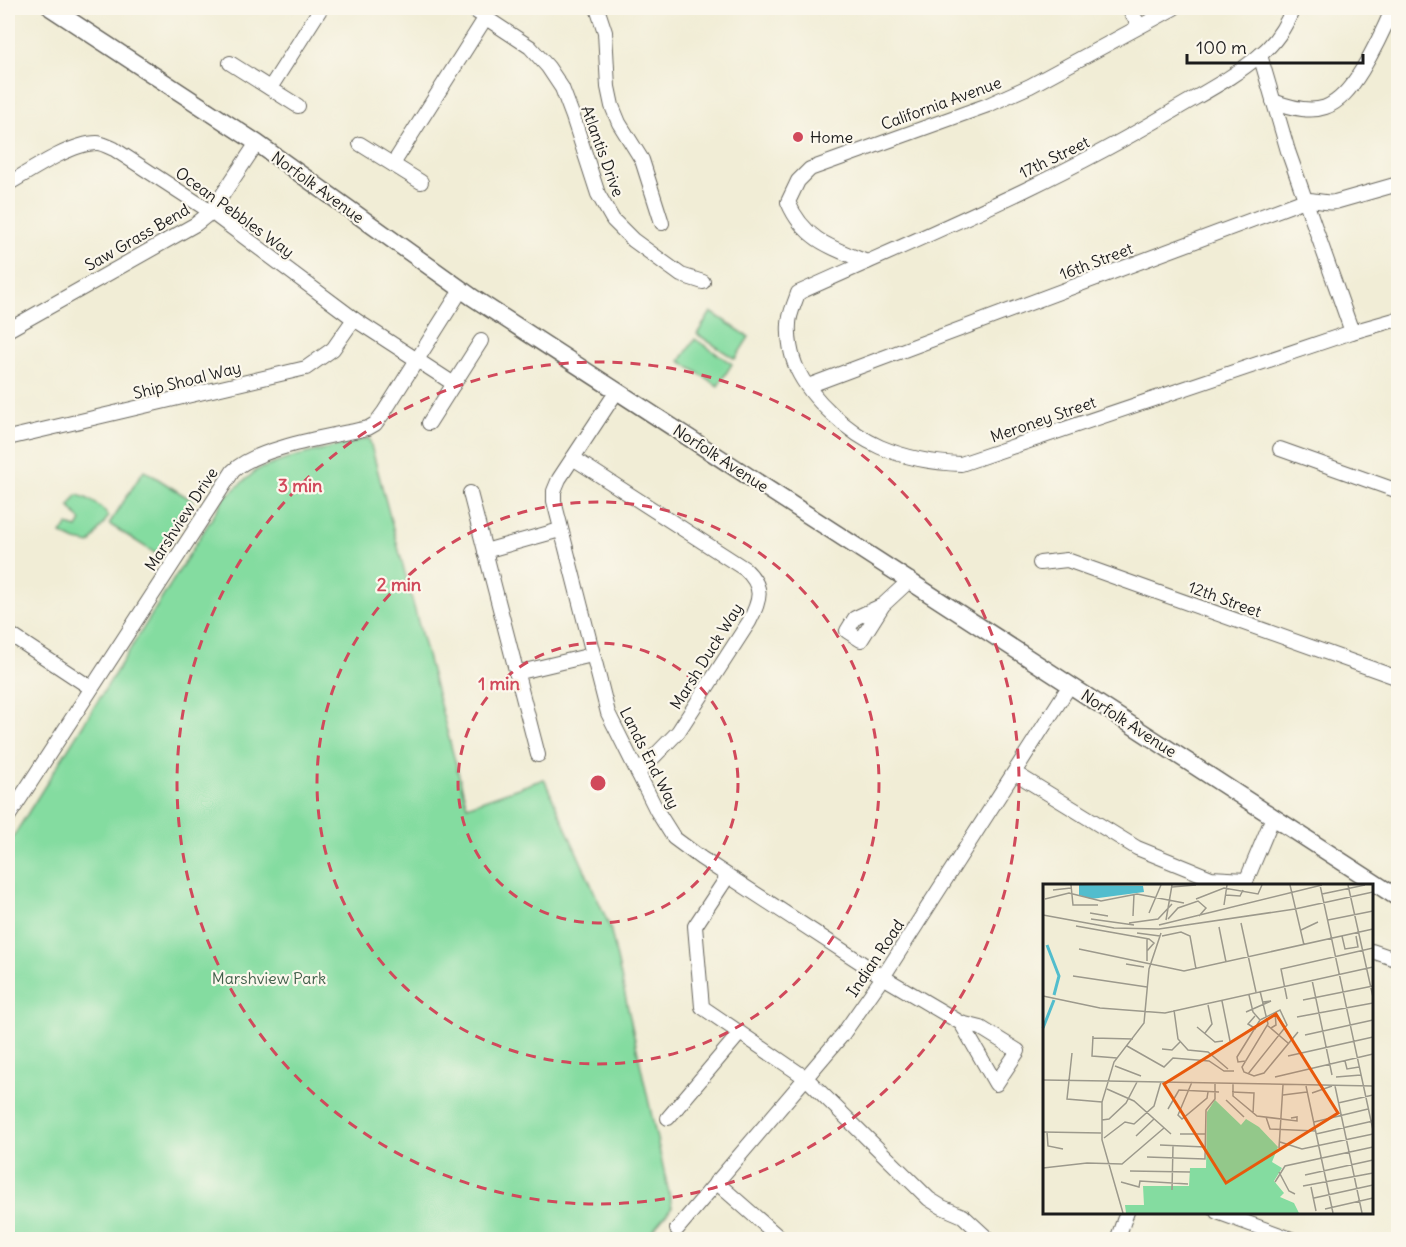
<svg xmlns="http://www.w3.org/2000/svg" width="1406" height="1247" viewBox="0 0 1406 1247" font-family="Delius,sans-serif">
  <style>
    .green { fill: #84dca0; stroke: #507c5e; stroke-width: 1.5 }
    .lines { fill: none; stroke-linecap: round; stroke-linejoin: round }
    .minor-casing { stroke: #67655d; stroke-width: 16 }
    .major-casing { stroke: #67655d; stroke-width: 19 }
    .minor { stroke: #fff; stroke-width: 14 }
    .major { stroke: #fff; stroke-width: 16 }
    .ring { fill: none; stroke: #d1495b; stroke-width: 3; stroke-dasharray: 10 8 }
    .poi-dot { fill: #d1495b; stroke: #fbf7ec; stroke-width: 2 }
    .labels { text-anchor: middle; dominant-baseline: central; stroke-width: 4.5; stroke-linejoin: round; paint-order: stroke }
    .street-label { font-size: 16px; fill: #1c1c1c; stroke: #fbf7ec }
    .poi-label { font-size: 16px; fill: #1c1c1c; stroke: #fbf7ec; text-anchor: start }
    .park-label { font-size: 16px; fill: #405f4a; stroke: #fbf7ec }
    .inset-river { fill: none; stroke: #52bdcd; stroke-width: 3 }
    .inset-road { fill: none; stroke: #9c998c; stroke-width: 1.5 }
    .view { fill: #e8590c; fill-opacity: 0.15; stroke: #e8590c; stroke-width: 3 }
    .inset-edge { fill: none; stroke: #1c1c1c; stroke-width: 3 }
    .centre { fill: #d1495b; stroke: #fbf7ec; stroke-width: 3 }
    .ring-label { font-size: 18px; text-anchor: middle; font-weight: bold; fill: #d1495b; stroke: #fbf7ec; stroke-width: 4.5; stroke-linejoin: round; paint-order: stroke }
  </style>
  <rect width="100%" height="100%" fill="#fbf7ec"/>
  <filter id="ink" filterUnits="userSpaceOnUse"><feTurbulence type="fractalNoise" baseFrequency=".0167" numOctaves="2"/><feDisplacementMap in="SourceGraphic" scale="12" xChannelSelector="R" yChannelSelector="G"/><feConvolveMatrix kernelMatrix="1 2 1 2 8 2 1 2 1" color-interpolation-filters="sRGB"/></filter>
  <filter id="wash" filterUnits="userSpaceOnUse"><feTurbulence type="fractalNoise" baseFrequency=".008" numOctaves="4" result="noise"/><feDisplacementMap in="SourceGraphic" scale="24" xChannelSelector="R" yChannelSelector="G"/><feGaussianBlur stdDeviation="1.35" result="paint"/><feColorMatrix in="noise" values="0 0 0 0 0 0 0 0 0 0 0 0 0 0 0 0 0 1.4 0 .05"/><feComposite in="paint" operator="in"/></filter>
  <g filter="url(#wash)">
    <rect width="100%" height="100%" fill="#f1edd6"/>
    <g class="green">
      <polygon points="711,312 749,337 735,359 697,334"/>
      <polygon points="695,339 732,364 718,386 680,361"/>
      <polygon points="369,438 467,806 544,779 610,927 672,1207 645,1239 8,1239 8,845 225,497 257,470 293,457"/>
      <polygon points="144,470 193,501 158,555 109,524"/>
      <path d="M77,495C87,497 104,507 108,517L90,544L76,541L61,534L67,525L77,528L81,521L69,506Z"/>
    </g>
  </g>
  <g filter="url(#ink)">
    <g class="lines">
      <defs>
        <g id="minor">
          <polyline points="471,8 530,47 548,67 562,88 573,117 598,194 613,220 633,240 681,275 703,282"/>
          <polyline points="597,8 605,32 608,87 612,106 619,123 642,160 662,223"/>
          <polyline points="1128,8 1140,26"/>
          <path d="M1293,8C1286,26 1275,43 1260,55C1233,78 1201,94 1171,112C1053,183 924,236 798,293C795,303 789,314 789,324C788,338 791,356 797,369C811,399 850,434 880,447C906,458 933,463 961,464L1352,332L1398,319"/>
          <polyline points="1260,55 1288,151 1352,332"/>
          <polyline points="230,63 298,106"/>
          <polyline points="270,88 321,8"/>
          <path d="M1273,101C1318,118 1337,111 1362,70C1374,50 1384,29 1393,8"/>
          <polyline points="360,144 421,182"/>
          <polyline points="393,164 486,17"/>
          <path d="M8,184C30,171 71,143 97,143C102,143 109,147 114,149L211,212L354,319L454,384"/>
          <path d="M867,262C832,248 804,240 788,202L798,181L810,169L988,105L1030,86L1174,8"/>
          <polyline points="8,330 196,224 211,212 257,143"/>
          <path d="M808,386L1305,200C1315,199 1324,204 1335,202L1398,184"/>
          <polyline points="617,391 559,479 554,491 554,501 608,713 657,811 674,838 701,858 883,977 961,1023 996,1084 1018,1051 981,1028 961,1023"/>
          <polyline points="429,423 481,341"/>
          <polyline points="8,438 306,368 333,349 354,319"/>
          <polyline points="1280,449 1398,491"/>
          <path d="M573,458L745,569C764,587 761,599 749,622L678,732L638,773"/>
          <polyline points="470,493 538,755"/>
          <polyline points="485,551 560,530"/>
          <polyline points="1040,563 1067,560 1398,678"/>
          <polyline points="883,605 861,640 847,631 855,618 883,605 910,580"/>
          <polyline points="8,633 91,688"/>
          <polyline points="516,673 592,655"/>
          <polyline points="1015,773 1137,848 1211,878 1246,880"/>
          <path d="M8,817L233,471C258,447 333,436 368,428L375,424L384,412L461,290"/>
          <polyline points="728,876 695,926 702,1007 806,1078 929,1199 942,1207 963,1216 989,1240"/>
          <polyline points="1244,886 1273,817"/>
          <polyline points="1372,951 1398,960"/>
          <polyline points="668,1118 740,1033"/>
          <polyline points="716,1182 782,1240"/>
          <polyline points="1217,1212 1294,1240"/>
          <polyline points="677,1229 843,1034 883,977 1070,685"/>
          <polyline points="1117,1240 1127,1212"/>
        </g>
        <polyline id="major" points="51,8 257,143 472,297 1398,898"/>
      </defs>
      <use href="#minor" class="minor-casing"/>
      <use href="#major" class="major-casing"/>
      <use href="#minor" class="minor"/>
      <use href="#major" class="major"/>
    </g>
  </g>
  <g class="ring">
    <circle cx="598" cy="783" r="140"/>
    <circle cx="598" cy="783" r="281"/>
    <circle cx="598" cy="783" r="421"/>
  </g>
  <circle class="poi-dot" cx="798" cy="137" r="6"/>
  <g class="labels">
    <g class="street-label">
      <text transform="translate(941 103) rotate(-20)">California Avenue</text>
      <text transform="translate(603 151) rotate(70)">Atlantis Drive</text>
      <text transform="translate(1054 157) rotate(-26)">17th Street</text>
      <text transform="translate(318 187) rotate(36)">Norfolk Avenue</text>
      <text transform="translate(235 212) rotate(36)">Ocean Pebbles Way</text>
      <text transform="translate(137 237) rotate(-30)">Saw Grass Bend</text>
      <text transform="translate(1096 261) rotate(-21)">16th Street</text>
      <text transform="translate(187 380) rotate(-14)">Ship Shoal Way</text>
      <text transform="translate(1043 419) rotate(-19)">Meroney Street</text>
      <text transform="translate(721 458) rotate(33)">Norfolk Avenue</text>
      <text transform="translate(181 519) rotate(-57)">Marshview Drive</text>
      <text transform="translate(1225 599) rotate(20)">12th Street</text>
      <text transform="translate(706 656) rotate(-58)">Marsh Duck Way</text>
      <text transform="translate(1129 723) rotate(33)">Norfolk Avenue</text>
      <text transform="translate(650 758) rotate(63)">Lands End Way</text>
      <text transform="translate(875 958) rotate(-56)">Indian Road</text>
    </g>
    <g class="poi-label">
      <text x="810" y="137">Home</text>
    </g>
    <g class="park-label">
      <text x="269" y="978">Marshview Park</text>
    </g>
  </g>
  <g transform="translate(1043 884)">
    <rect width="330" height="330" fill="#f1edd6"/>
    <path d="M172,216L198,241L203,235L216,243L235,263L229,278L239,284L231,297L241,309L237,313L251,319L256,329H83L82,321H101L100,302H146L147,284H163L164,228Z" fill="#84dca0"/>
    <path d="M36,1L100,2L101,8L48,15L36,11Z" fill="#52bdcd"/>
    <path class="inset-river" d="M4,61L16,92L11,111M0,144L11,116"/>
    <path class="inset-road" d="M28,1L30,21H55M247,1L261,61M277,1L330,246M305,1L330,113M129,3L153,1M10,6L28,4M279,10L322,1M183,11L197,12L200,6M2,15L26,9L58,17L94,10L141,19M153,15L181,4L215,10L219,1M181,21L184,1M47,29L65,32M106,29L118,1M0,31L71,44L116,45L252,25L330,8M90,32L91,10M48,35L91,41M125,35L135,24L155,17L163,24L156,32M123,36L129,1M285,36L330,27M86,39L115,35L129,20M198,39L213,108M116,41L279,1M33,42L106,55L111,59L104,67M176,43L183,78M258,46L275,38M94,49L117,52M119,52L138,48L147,52L153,85M299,52L302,65L315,63L313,52M104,54V77M36,65L141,87L330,45M83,80L101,83M30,92L104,103M269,96L289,191M217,107L225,140L199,183L201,188L211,192L221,189L255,148M206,111L210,128L217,136M0,112L57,124L122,129L330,83M244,115L238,85L330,64M260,116L330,102M179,117L187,157M131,126L135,155L145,166L165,168L185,185M203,128L228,117L220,118M212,132L205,140L213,145M254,133L330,119M224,141L245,159M154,143L172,158L180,157M228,144L233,141L232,128M162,149L169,140L165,121M262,151L330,136M50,152L49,172L74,174M50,154L90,155M84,162L121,183L130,174L166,177L181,187H191M119,165L129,166L137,158M29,169L24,215L59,218M245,172L330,153M203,177L195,178L194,173L217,136M302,177L304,185L316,183M72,182L98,192M205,190L244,141L237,126L217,136M232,193L330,170M293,193L318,191M1,196L64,197M64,197L330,202M149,198L135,231L139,235L164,214L165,208M190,200V212L214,232L254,237V233L248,234M263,202L290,329M292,202L319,329M64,205L91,217L128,250M189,208L211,209L210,230M269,209L289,202M240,211L264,208M183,216L201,233M295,219L330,211M125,225L136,206L176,208M223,233L227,245L273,247M59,236L66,235L83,219L94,198M271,238L325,225M0,248L58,249M4,248L5,262L20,265M137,250H162M273,250L330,237M93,252L111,235M61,254L82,238L91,240L111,222L118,198M237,258L259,265L330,250M117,261L162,263M236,264L240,201M104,273L162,275L163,226L172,215V200M0,284L44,279L79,280L121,244M87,287L147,288M236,288L246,307L252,310M262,291L330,276M78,298L96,303L97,297L145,300M232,298L242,282L330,263M260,302L330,289M268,303L273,327M129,306L130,262M271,314L330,301M282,325L330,314M80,329L59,256V218L71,178L101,139L106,85L118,49"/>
    <path class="view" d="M233,130L295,229L183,299L121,200Z"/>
    <rect width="330" height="330" class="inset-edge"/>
  </g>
  <circle cx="598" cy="783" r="9" class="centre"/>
  <g class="ring-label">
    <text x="300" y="492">3 min</text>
    <text x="399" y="591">2 min</text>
    <text x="499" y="690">1 min</text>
  </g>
  <rect width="1406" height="1247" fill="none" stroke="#fbf7ec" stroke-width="30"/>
  <path d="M1187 54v9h176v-9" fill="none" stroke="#1c1c1c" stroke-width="3"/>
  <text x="1196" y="54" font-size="18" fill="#1c1c1c" stroke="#fbf7ec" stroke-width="4.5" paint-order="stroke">100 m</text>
</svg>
